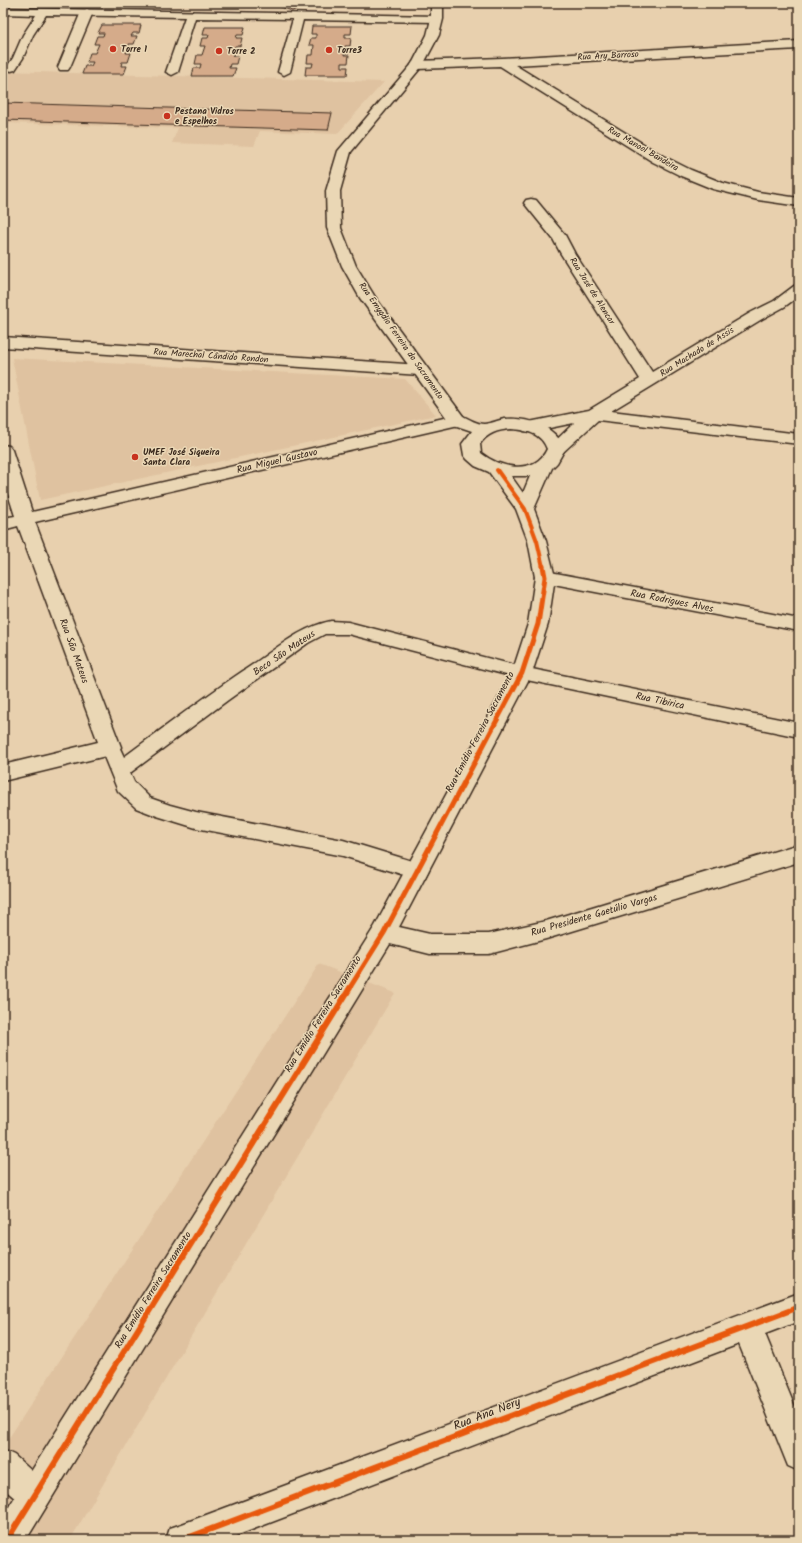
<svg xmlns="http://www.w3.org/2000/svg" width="802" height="1543" viewBox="0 0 802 1543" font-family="Kalam,sans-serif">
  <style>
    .built { fill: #dfc2a0 }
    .building { fill: #d5ab8a; stroke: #3b2a1e }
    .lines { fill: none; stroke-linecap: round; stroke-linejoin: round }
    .service-casing { stroke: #3b2a1e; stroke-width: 3 }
    .minor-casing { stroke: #3b2a1e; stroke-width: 3 }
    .tertiary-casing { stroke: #3b2a1e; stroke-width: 3 }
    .service { fill: #ead7b5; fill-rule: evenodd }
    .minor { fill: #ead7b5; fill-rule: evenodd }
    .tertiary { fill: #ead7b5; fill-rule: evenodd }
    .cycleway-far2-casing { stroke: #ead7b5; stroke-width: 6 }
    .cycleway-far1-casing { stroke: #ead7b5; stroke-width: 8 }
    .cycleway-casing { stroke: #ead7b5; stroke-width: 9 }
    .cycleway-far2 { stroke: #e8590c; stroke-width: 4 }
    .cycleway-far1 { stroke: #e8590c; stroke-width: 5 }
    .cycleway { stroke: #e8590c; stroke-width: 6 }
    .poi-dot { fill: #c8321e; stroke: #ead7b5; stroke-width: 1.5 }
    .labels { text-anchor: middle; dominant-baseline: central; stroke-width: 3; stroke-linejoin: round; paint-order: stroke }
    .far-poi-label { font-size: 9px; font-weight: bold; fill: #3b2a1e; stroke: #ead7b5; text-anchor: start }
    .far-street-label { font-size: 9px; fill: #3b2a1e; stroke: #ead7b5 }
    .street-label { font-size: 10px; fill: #3b2a1e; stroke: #ead7b5 }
    .near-street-label { font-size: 12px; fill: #3b2a1e; stroke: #ead7b5 }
  </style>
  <rect width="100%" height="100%" fill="#e8d0ae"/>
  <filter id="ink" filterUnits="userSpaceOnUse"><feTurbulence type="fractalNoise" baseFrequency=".025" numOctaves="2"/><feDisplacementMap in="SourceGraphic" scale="8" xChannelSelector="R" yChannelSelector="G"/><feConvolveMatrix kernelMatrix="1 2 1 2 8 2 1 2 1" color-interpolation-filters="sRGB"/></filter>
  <g filter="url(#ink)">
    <g class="built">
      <polygon points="3,71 384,82 337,134 260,131 254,146 172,143 178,128 3,123"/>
      <polygon points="12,358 405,379 436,415 40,500"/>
      <polygon points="319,964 395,993 70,1540 3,1540 3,1447"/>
    </g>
    <g class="building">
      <polygon points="270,3 306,3 303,4 306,6 292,11"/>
      <polygon points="102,25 141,25 139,33 133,33 131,36 137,36 134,44 129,44 126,53 131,53 128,62 122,62 121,66 127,66 124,74 82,74 85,66 91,66 93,62 87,62 90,53 95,53 99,44 94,44 97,36 103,36 104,33 98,33"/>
      <polygon points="312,26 352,26 351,34 345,34 345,38 351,38 350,46 345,46 344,55 349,55 348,63 342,63 342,67 348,67 347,75 305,75 306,67 312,67 313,63 307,63 308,55 313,55 314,45 309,45 311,38 316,38 316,34 311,34"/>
      <polygon points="205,27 245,27 243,35 237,35 236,38 242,38 240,46 235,46 233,56 238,56 236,64 230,64 229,68 236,68 233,76 192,76 194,68 200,68 201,64 195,64 197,55 202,55 205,46 200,46 202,38 208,38 209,35 203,35"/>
      <polygon points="3,103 332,113 328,130 3,120"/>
    </g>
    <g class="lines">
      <defs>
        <g id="service">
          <polygon points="3,8 437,16 442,19 437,22 303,20 290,72 284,75 278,72 293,19 195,18 178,72 172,75 166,72 185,17 46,15 33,35 23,58 15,70 11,71 6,68 13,58 23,35 36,15 3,14"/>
          <path d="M331,621L348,622L522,667L799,723V737L522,679L348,634H325L308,643L228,700L130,773L134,782L150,798L170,805L196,812L343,840L425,865L428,871L425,877L417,879L343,856L196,828L157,816L136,808L118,791L100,747L103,742L110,740L117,742L124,757C166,726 208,694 252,665C277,648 301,627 331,621Z"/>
        </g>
        <g id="minor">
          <polygon points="87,9 93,12 70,67 68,70 60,70 58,67 81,12"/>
          <polygon points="799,41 799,49 515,65 663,156 691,170 723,183 758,192 799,198 799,206 758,200 713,189 681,176 653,162 500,66 417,69 413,68 411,65 413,62 417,61 502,58"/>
          <polygon points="531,199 536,200 565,235 575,254 652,372 750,313 774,301 794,286 799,284 799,296 784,307 762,319 611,411 799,434 799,444 598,420 562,453 556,454 550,453 547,449 574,423 530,432 524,431 521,427 524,423 589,410 640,379 561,254 553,239 524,203 526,200"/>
          <polygon points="3,337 420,365 426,367 428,370 426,373 420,375 3,347"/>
          <polygon points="457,415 463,416 466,420 463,424 35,522 121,747 118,752 110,755 3,781 3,765 98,742 18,526 3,530 3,518 15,516 3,478 3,445 9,446 12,450 32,512"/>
          <polygon points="545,571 799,619 799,631 538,581 535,577 538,573"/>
          <polygon points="799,1293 799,1321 765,1334 799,1417 799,1471 788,1466 739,1344 225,1540 166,1540 170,1528 182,1524"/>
          <polygon points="3,1450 14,1455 46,1484 51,1495 46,1506 35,1511 24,1506 3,1488"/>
        </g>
        <path id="tertiary" d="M431,3H443V19L439,35L423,65L351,152L340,191L341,228L356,266L375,297L463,416C469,419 477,424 484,424C490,424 498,420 505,419C529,417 555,426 565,449L557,463L552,468L534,509L546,541L555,577L548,624L532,673L399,927L430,934H489L546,921L799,844V862L546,939L489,954H430L390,944L26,1540H3V1516L375,926L512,673L528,624L535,577L528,541L516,509L489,472L475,466L467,459L464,455L462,444L472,431L451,424L360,298L342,266L327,228L326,191L338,151L412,64L427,35L431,19ZM511,429C527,430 541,433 547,449C535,475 501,469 481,453L480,444C487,433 498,430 511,429ZM511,476H530L523,493Z"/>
      </defs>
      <use href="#service" class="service-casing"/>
      <use href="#minor" class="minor-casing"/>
      <use href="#tertiary" class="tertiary-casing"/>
      <use href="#service" class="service"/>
      <use href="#minor" class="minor"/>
      <use href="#tertiary" class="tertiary"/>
      <defs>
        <polyline id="cycleway-far2" points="497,470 525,509 537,541 543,567"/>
        <polyline id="cycleway-far1" points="349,989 384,933 522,673 538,624 545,577 543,566"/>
        <g id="cycleway">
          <polyline points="7,1540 350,988"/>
          <polyline points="182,1540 799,1307"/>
        </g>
      </defs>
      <use href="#cycleway-far2" class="cycleway-far2-casing"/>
      <use href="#cycleway-far1" class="cycleway-far1-casing"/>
      <use href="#cycleway" class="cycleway-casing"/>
      <use href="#cycleway-far2" class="cycleway-far2"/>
      <use href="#cycleway-far1" class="cycleway-far1"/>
      <use href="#cycleway" class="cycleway"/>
    </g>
  </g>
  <g class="poi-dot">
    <circle cx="113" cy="49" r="4"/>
    <circle cx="329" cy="50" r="4"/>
    <circle cx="219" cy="51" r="4"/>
    <circle cx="167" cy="116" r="4"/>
    <circle cx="135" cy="457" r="4"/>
  </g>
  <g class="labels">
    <g class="far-poi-label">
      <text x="121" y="49">Torre 1</text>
      <text x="337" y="50">Torre3</text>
      <text x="227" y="51">Torre 2</text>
      <text x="175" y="111">Pestana Vidros<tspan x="175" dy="10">e Espelhos</tspan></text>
      <text x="143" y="452">UMEF José Siqueira<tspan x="143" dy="10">Santa Clara</tspan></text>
    </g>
    <g class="far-street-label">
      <text transform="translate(608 56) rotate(-3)">Rua Ary Barroso</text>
      <text transform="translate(643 149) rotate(30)">Rua Manoel Bandeira</text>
      <text transform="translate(592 291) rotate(58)">Rua José de Alencar</text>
      <text transform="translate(401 341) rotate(55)">Rua Emygdio Ferreira do Sacramento</text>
      <text transform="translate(697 352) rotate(-32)">Rua Machado de Assis</text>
      <text transform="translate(211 356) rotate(4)">Rua Marechal Cândido Rondon</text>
    </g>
    <g class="street-label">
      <text transform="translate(277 461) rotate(-13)">Rua Miguel Gustavo</text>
      <text transform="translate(672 601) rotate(11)">Rua Rodrigues Alves</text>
      <text transform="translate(74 651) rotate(70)">Rua São Mateus</text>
      <text transform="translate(284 653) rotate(-34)">Beco São Mateus</text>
      <text transform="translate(660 701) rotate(12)">Rua Tibirica</text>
      <text transform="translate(480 732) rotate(-62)">Rua Emídio Ferreira Sacramento</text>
      <text transform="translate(594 915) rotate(-16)">Rua Presidente Gaetúlio Vargas</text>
      <text transform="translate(323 1014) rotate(-58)">Rua Emídio Ferreira Sacramento</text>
      <text transform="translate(153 1290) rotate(-58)">Rua Emídio Ferreira Sacramento</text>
    </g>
    <g class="near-street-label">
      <text transform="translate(487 1414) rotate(-21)">Rua Ana Nery</text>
    </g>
  </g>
  <rect width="802" height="1543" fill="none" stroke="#ead7b5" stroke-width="16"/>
  <rect x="8" y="8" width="786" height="1527" fill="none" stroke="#3b2a1e" stroke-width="1.5" filter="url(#ink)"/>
</svg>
